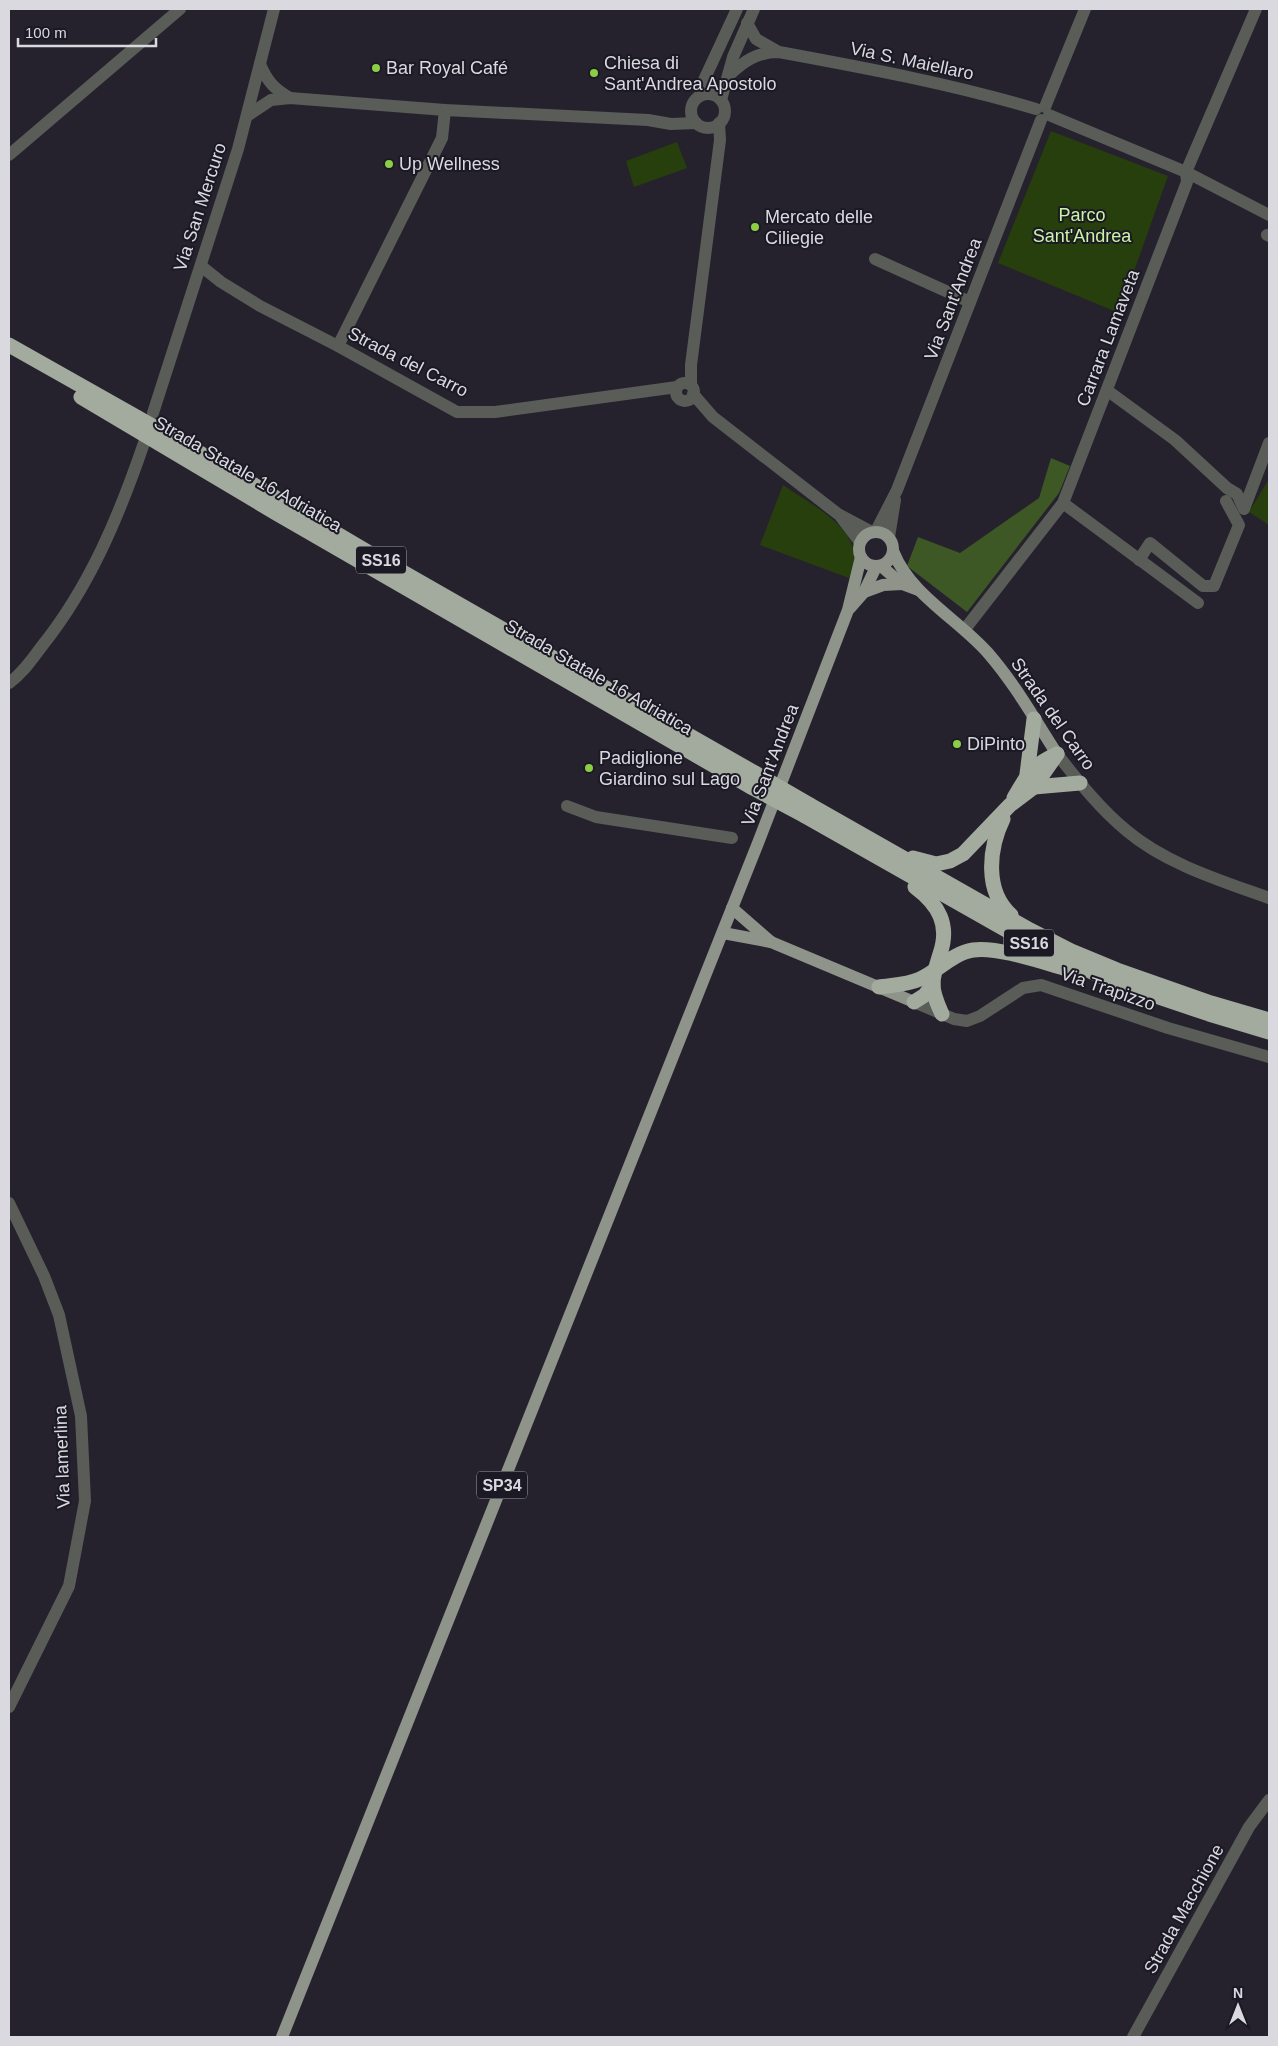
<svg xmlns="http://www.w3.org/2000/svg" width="1278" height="2046" viewBox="0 0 1278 2046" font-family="Arial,sans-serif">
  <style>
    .green { fill: #273f0c }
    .forest { fill: #3d5725 }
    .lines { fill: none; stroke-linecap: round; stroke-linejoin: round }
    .minor { stroke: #595c57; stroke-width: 12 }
    .major { stroke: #8e948a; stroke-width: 12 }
    .highway { stroke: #a3aa9e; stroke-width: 15 }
    .highway-bridge { stroke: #a3aa9e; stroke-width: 15 }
    .poi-dot { fill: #8bce46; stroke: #1b1923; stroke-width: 2 }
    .labels { text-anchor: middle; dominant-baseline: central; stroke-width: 4; stroke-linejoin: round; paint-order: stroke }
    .shield { fill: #1b1923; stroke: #a19fa7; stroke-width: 1 }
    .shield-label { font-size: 16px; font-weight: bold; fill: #dbd9e0 }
    .street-label { font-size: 18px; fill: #dbd9e0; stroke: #1b1923 }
    .poi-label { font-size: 18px; fill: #dbd9e0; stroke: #1b1923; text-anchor: start }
    .park-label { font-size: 18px; fill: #c9f4a6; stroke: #1b1923 }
  </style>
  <rect width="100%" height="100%" fill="#25222d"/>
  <g class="green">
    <polygon points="1051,131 1168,176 1119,313 998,263"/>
    <polygon points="677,142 687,168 634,187 626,161"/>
    <polygon points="1269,479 1269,525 1249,512"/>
    <path d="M783,485C813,506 873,534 849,578L760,545Z"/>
  </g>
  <polygon class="forest" points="1051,458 1070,466 1059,493 967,612 907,566 918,537 960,553 1039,498"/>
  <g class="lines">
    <g class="minor">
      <polyline points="747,23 756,39 777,51"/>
      <path d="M260,64C267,81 274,89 290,98"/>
      <path d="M728,76C744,61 757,52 779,52C866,68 952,84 1036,109"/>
      <circle cx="708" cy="111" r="17"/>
      <polyline points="700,96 704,80 737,9"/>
      <polyline points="721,100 733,57 754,9"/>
      <polyline points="1045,107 1085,9"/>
      <polyline points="1049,115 1186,172 1269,215"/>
      <polyline points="247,116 271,100 290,98 445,110 648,120 671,124 696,123"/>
      <polyline points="9,155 180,9"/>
      <polyline points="1267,235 1269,236"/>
      <polyline points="875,259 970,302"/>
      <polyline points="201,266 221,282 260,306 338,346 457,412 495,412 677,387"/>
      <polyline points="338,346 442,138 445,110"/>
      <circle cx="685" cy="392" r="9"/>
      <polyline points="691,385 691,365 720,140 719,123"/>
      <polyline points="1108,391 1175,440 1227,488 1237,494 1244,509 1269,443"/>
      <polyline points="693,394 713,417 838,514 872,532"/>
      <polyline points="153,413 238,149 274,9"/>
      <polyline points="1063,503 1198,603"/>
      <polyline points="841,517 860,542"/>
      <polyline points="876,531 897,490 1041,120"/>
      <polyline points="889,537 895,500"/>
      <polyline points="1139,560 1150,543 1203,586 1214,586 1239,525 1226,501"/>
      <polyline points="965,629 1063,503 1187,182 1186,172 1256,9"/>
      <path d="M9,683C23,673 32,659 42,646C90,586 119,516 144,443"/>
      <path d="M1057,754C1079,782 1100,809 1127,831C1166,864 1222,881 1269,898"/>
      <polyline points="567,806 596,817 732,838"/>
      <polyline points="914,1002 954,1019 967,1021 980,1016 1023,988 1041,985 1168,1028 1269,1057"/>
      <polyline points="9,1203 44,1276 59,1315 81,1416 85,1501 69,1586 9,1707"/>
      <polyline points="1133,2037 1249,1827 1269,1800"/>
    </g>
    <g class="major">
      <circle cx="876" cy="549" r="17"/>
      <path d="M894,553C910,594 959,620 988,653C1015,684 1035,720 1057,754"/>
      <polyline points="881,566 902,584 918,590"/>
      <polyline points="864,592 883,585 902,584"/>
      <polyline points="850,608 864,592 876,567"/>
      <polyline points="732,908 771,942"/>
      <polyline points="723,933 771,942 914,1002"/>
      <polyline points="282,2037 758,843 848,610 861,557"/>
    </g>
    <g class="highway">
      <polyline points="9,345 188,446 371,554 755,773"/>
      <polyline points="81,397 276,513 751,787"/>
      <polyline points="1027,774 1034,719"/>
      <polyline points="1034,787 1080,783"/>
      <path d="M1014,798C1027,775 1032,765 1057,754"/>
      <polyline points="810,805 1030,930 1071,951 1117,970 1211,1003 1269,1020"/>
      <polyline points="805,816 1024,940 1111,981 1209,1014 1269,1032"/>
      <path d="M1003,819C989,848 984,891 1011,915"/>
      <polyline points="913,858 936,864 950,861 963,854 1010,805 1034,787 1057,754"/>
      <path d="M915,887C939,905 950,925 940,954C937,964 933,974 933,984C933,995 938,1005 942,1014"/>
      <path d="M879,987C892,985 907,985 920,979C938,971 953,953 973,950C998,946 1048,964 1074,971"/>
      <polyline points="914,1002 925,995 933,984"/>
    </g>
    <g class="highway-bridge">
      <polyline points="755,773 810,805"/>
      <polyline points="751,787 805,816"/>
    </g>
  </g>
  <g class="poi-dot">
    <circle cx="376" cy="68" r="5"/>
    <circle cx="594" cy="73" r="5"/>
    <circle cx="389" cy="164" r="5"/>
    <circle cx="755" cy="227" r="5"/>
    <circle cx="957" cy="744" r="5"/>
    <circle cx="589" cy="768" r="5"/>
  </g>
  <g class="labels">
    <g class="shield">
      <rect x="356" y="546.5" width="50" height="27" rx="4"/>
      <rect x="1004" y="929.5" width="50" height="27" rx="4"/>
      <rect x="477" y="1471.5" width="50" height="27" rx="4"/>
    </g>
    <g class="shield-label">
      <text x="381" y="560">SS16</text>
      <text x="1029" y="943">SS16</text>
      <text x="502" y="1485">SP34</text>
    </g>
    <g class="street-label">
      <text transform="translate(912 61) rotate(12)">Via S. Maiellaro</text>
      <text transform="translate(200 207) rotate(-72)">Via San Mercuro</text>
      <text transform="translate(953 299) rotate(-69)">Via Sant'Andrea</text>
      <text transform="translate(1108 338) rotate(-69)">Carrara Lamaveta</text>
      <text transform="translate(408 362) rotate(27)">Strada del Carro</text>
      <text transform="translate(248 474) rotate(30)">Strada Statale 16 Adriatica</text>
      <text transform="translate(599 677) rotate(30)">Strada Statale 16 Adriatica</text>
      <text transform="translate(1053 714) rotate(55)">Strada del Carro</text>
      <text transform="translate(770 765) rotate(-69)">Via Sant'Andrea</text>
      <text transform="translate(1108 989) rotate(19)">Via Trapizzo</text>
      <text transform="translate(62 1457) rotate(-92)">Via lamerlina</text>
      <text transform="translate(1184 1909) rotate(-61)">Strada Macchione</text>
    </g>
    <g class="poi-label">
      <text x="604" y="63">Chiesa di<tspan x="604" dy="21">Sant'Andrea Apostolo</tspan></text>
      <text x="386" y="68">Bar Royal Café</text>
      <text x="399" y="164">Up Wellness</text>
      <text x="765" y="217">Mercato delle<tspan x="765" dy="21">Ciliegie</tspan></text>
      <text x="967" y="744">DiPinto</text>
      <text x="599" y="758">Padiglione<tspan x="599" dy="21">Giardino sul Lago</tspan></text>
    </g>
    <g class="park-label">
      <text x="1082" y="215">Parco<tspan x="1082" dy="21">Sant'Andrea</tspan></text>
    </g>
  </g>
  <rect width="1278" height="2046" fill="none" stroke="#dbd9e0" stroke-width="20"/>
  <g transform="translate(1238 2006)" stroke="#1b1923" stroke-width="4" paint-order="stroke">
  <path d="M0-4L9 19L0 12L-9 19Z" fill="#dbd9e0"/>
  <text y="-8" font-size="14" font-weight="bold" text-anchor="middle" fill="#dbd9e0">N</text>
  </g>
  <path d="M18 38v8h138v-8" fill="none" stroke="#dbd9e0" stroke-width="2.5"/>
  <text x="25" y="38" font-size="15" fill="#dbd9e0" stroke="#1b1923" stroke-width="4" paint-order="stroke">100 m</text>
</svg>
